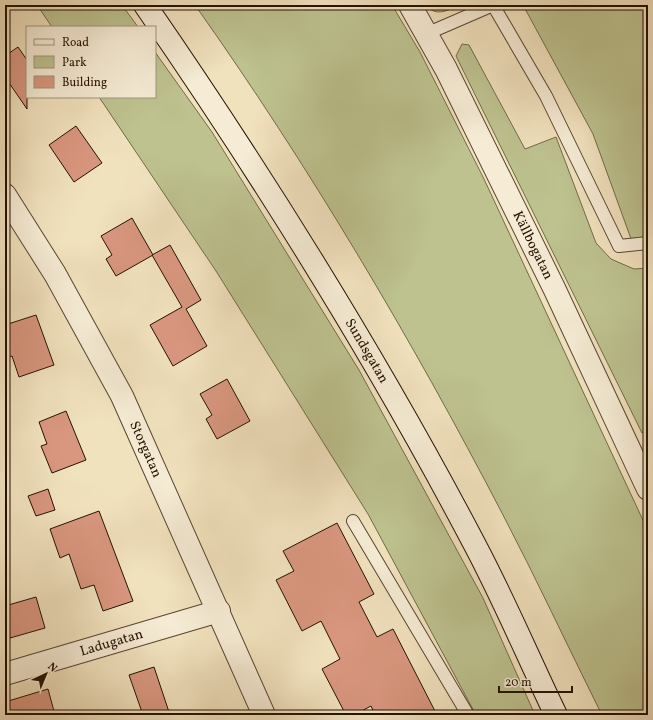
<svg xmlns="http://www.w3.org/2000/svg" width="653" height="720" viewBox="0 0 653 720" font-family="Vollkorn,serif">
  <style>
    .green { fill: #bdc28f; stroke: #716a48 }
    .building { fill: #d9977f; stroke: #251101 }
    .lines { fill: none; stroke-linecap: round; stroke-linejoin: round }
    .service-casing { stroke: #584530; stroke-width: 14 }
    .minor-casing { stroke: #584530; stroke-width: 24 }
    .secondary-casing { stroke: #251101; stroke-width: 24 }
    .service { stroke: #f6ecd5; stroke-width: 12 }
    .minor { stroke: #f6ecd5; stroke-width: 22 }
    .secondary { stroke: #f6ecd5; stroke-width: 22 }
    .labels { text-anchor: middle; dominant-baseline: central; stroke-width: 4; stroke-linejoin: round; paint-order: stroke }
    .street-label { font-size: 14px; fill: #251101; stroke: #f6ecd5 }
  </style>
  <rect width="100%" height="100%" fill="#f1e2be"/>
  <filter id="stains"><feTurbulence type="fractalNoise" baseFrequency=".005" numOctaves="4"/><feColorMatrix values="0 0 0 0 .2 0 0 0 0 .09 0 0 0 0 .02 0 0 0 .5 -.17"/></filter>
  <radialGradient id="worn" r=".72"><stop offset=".6" stop-color="#630" stop-opacity="0"/><stop offset="1" stop-color="#630" stop-opacity=".3"/></radialGradient>
  <g class="green">
    <polygon points="37,5 122,5 138,27 52,27"/>
    <path d="M195,5H392L420,52L484,179L648,531V715H604L600,711C567,645 536,578 502,513C411,338 309,166 195,5Z"/>
    <path d="M426,5H449L451,9C441,13 433,14 426,5Z"/>
    <polygon points="523,5 648,5 648,242 634,247 593,134"/>
    <polygon points="462,44 469,45 525,149 556,137 596,243 611,259 634,269 648,268 648,430 642,433 456,56"/>
    <polygon points="155,52 212,132 359,370 483,598 535,715 476,715 368,514 216,271 99,97 155,97"/>
  </g>
  <g class="building">
    <polygon points="18,47 27,60 27,109 5,77 5,56"/>
    <polygon points="76,126 102,163 74,182 49,145"/>
    <polygon points="132,218 153,255 116,276 106,259 112,255 101,236"/>
    <polygon points="170,245 201,300 186,309 207,346 173,366 150,325 182,307 152,255"/>
    <polygon points="36,315 54,365 19,377 12,356 5,359 5,325"/>
    <polygon points="227,379 250,421 217,439 206,419 212,415 200,394"/>
    <polygon points="66,411 86,460 52,473 41,446 47,444 39,422"/>
    <polygon points="48,489 55,510 36,516 28,496"/>
    <polygon points="99,511 133,601 103,611 94,585 81,589 69,554 60,558 50,529"/>
    <polygon points="337,523 374,594 359,602 377,637 393,629 437,715 375,715 371,706 354,715 346,715 322,669 340,659 321,621 302,631 276,580 294,571 283,551"/>
    <polygon points="36,597 45,628 10,638 5,621 5,606"/>
    <polygon points="154,667 170,715 143,715 129,675"/>
    <polygon points="48,689 55,715 5,715 5,702"/>
  </g>
  <g class="lines">
    <defs>
      <g id="service">
        <polyline points="493,5 546,96 619,246 648,243"/>
        <polyline points="426,34 493,5"/>
        <polyline points="353,521 468,715"/>
      </g>
      <g id="minor">
        <path id="s1" d="M410,5L446,69L554,288L648,489"/>
        <path id="s2" d="M5,195L55,274L122,396L264,715"/>
        <path id="s3" d="M5,674L219,611"/>
      </g>
      <g id="secondary">
        <path id="s4" d="M145,5C265,179 378,360 476,547C505,602 529,659 556,715"/>
      </g>
    </defs>
    <use href="#service" class="service-casing"/>
    <use href="#minor" class="minor-casing"/>
    <use href="#secondary" class="secondary-casing"/>
    <use href="#service" class="service"/>
    <use href="#minor" class="minor"/>
    <use href="#secondary" class="secondary"/>
  </g>
  <g class="labels">
    <g class="street-label">
      <text stroke="none"><textPath href="#s1" startOffset="270">Källbogatan</textPath></text>
      <text stroke="none"><textPath href="#s4" startOffset="411">Sundsgatan</textPath></text>
      <text stroke="none"><textPath href="#s2" startOffset="291">Storgatan</textPath></text>
      <text stroke="none"><textPath href="#s3" startOffset="111">Ladugatan</textPath></text>
    </g>
  </g>
  <rect width="653" height="720" fill="none" stroke="#f1e2be" stroke-width="20"/>
  <rect x="6" y="6" width="641" height="708" fill="none" stroke="#251101" stroke-width="2"/>
  <rect x="10" y="10" width="633" height="700" fill="none" stroke="#251101"/>
  <rect x="26" y="26" width="130" height="72" fill="#f6ecd5" stroke="#a29480"/>
  <rect x="34" y="39" width="20" height="6" fill="#f6ecd5" stroke="#a29480"/>
  <text x="62" y="46" font-size="12" fill="#251101">Road</text>
  <rect x="34" y="56" width="20" height="12" fill="#bdc28f" stroke="#a29480"/>
  <text x="62" y="66" font-size="12" fill="#251101">Park</text>
  <rect x="34" y="76" width="20" height="12" fill="#d9977f" stroke="#a29480"/>
  <text x="62" y="86" font-size="12" fill="#251101">Building</text>
  <g transform="translate(46 674) rotate(44)" stroke="#f6ecd5" stroke-width="3" paint-order="stroke">
  <path d="M0-3L7 15L0 10L-7 15Z" fill="#251101"/>
  <text y="-6" font-size="11" font-weight="bold" text-anchor="middle" fill="#251101">N</text>
  </g>
  <path d="M499 686v6h73v-6" fill="none" stroke="#251101" stroke-width="2"/>
  <text x="505" y="686" font-size="12" fill="#251101" stroke="#f6ecd5" stroke-width="3" paint-order="stroke">20 m</text>
  <rect width="100%" height="100%" filter="url(#stains)"/>
  <rect width="100%" height="100%" fill="url(#worn)"/>
</svg>
